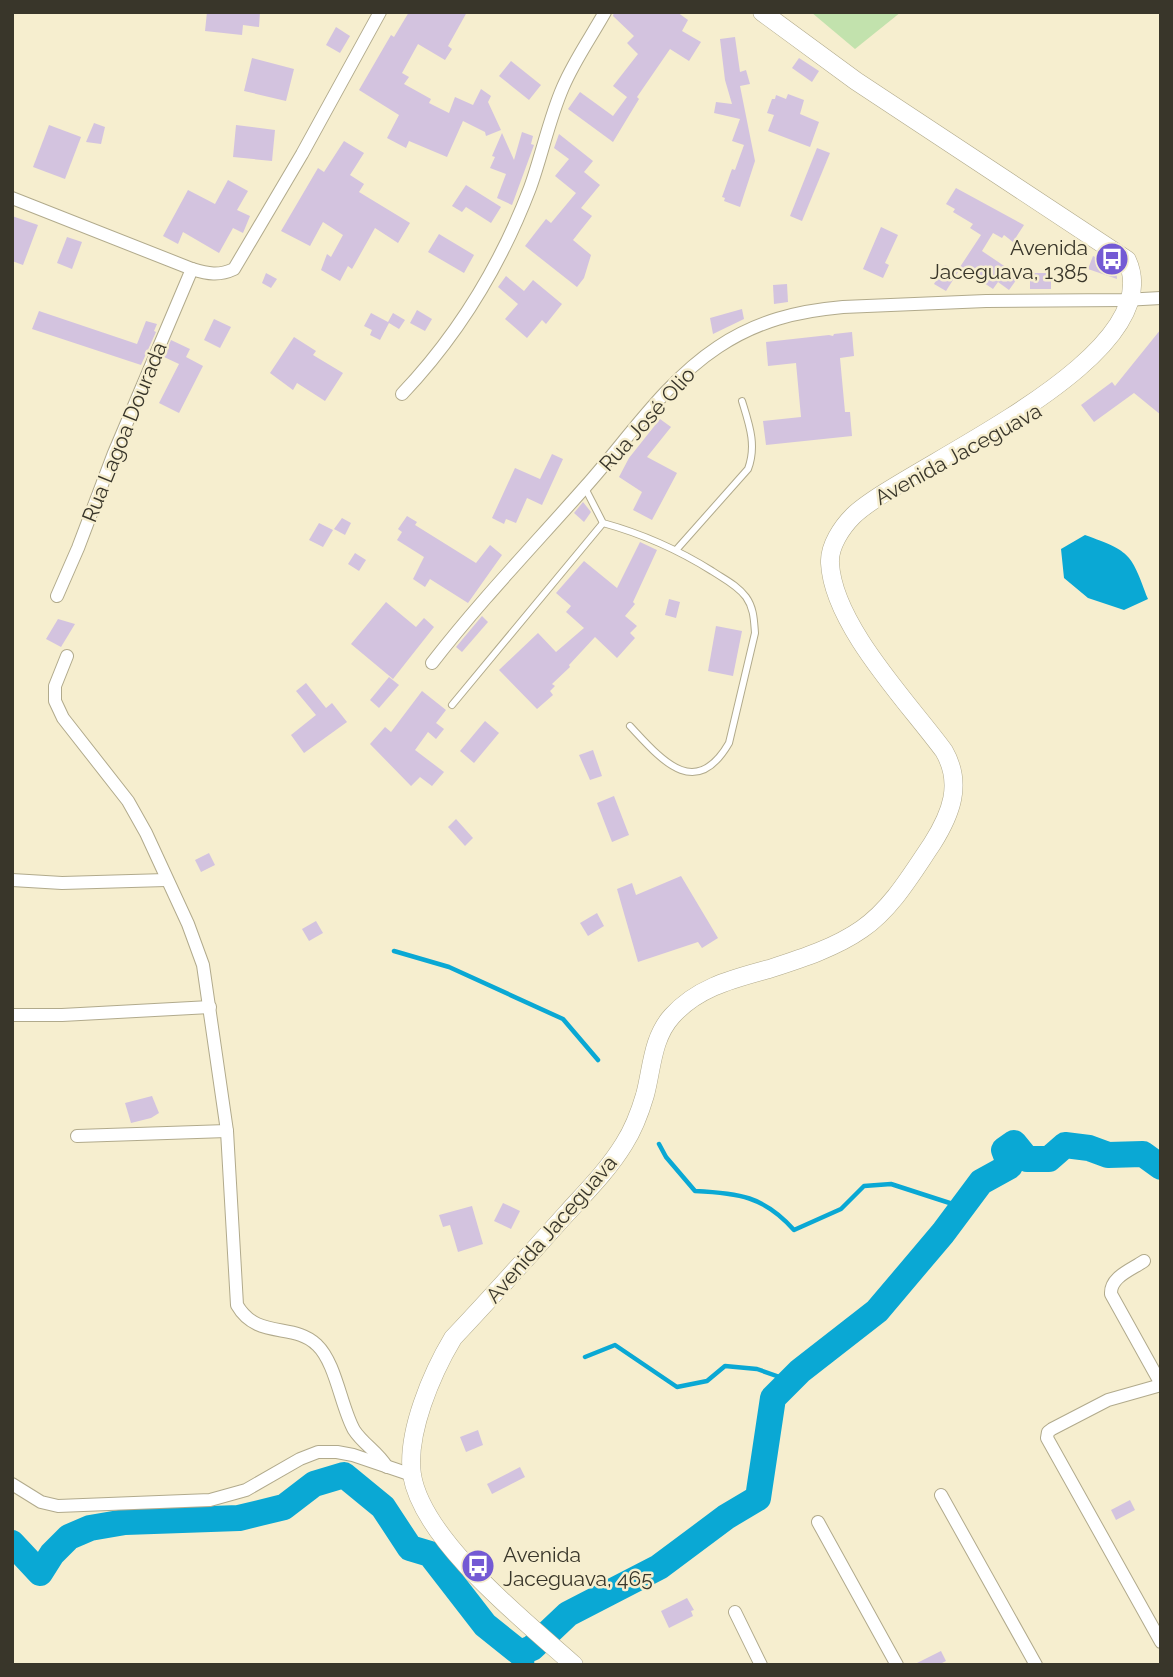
<svg xmlns="http://www.w3.org/2000/svg" width="1173" height="1677" viewBox="0 0 1173 1677" font-family="Raleway,sans-serif">
  <style>
    .green { fill: #c2e2ad }
    .water { fill: #0aa8d4 }
    .lines { fill: none; stroke-linecap: round; stroke-linejoin: round }
    .stream { stroke: #0aa8d4; stroke-width: 4.5 }
    .river { stroke: #0aa8d4; stroke-width: 26 }
    .building { fill: #d3c3df }
    .lane-casing { stroke: #b1aa8c; stroke-width: 8 }
    .street-casing { stroke: #b1aa8c; stroke-width: 14 }
    .secondary-casing { stroke: #b1aa8c; stroke-width: 19 }
    .lane { stroke: #fff; stroke-width: 6 }
    .street { stroke: #fff; stroke-width: 12 }
    .secondary { stroke: #fff; stroke-width: 18 }
    .labels { text-anchor: middle; dominant-baseline: central; stroke-width: 5; stroke-linejoin: round; paint-order: stroke }
    .poi-label { font-size: 21px; fill: #39362a; stroke: #f6eecf; text-anchor: end }
    .street-label { font-size: 21px; fill: #39362a; stroke: #f6eecf }
  </style>
  <rect width="100%" height="100%" fill="#f6eecf"/>
  <polygon class="green" points="811,12 901,12 855,49"/>
  <path class="water" d="M1085,535C1132,552 1131,554 1148,599L1124,610L1088,598L1064,578L1061,549Z"/>
  <g class="lines">
    <g class="stream">
      <polyline points="394,951 449,967 563,1019 598,1060"/>
      <path d="M659,1144L666,1157L695,1191C738,1193 764,1196 794,1230L841,1209L864,1186L891,1184L962,1207"/>
      <polyline points="585,1357 615,1345 677,1387 707,1381 725,1366 757,1369 791,1381"/>
      <polyline points="532,1665 532,1648"/>
    </g>
    <polyline class="river" points="12,1543 40,1573 52,1554 69,1537 90,1528 125,1522 239,1518 284,1507 314,1484 344,1475 383,1507 410,1548 430,1554 485,1625 520,1653 532,1648 568,1614 659,1567 726,1517 758,1498 773,1398 800,1371 877,1311 943,1233 981,1182 1010,1166 1004,1150 1014,1143 1027,1159 1049,1159 1065,1145 1089,1148 1108,1155 1143,1154 1161,1167"/>
  </g>
  <g class="building">
    <polygon points="207,12 260,12 259,27 243,25 242,35 205,31"/>
    <polygon points="409,12 467,12 448,46 452,49 445,60 418,44 402,73 409,77 404,84 431,99 429,103 449,113 455,97 473,105 481,89 491,96 488,102 501,130 486,136 485,132 463,121 447,157 409,141 406,148 387,138 399,115 359,90 391,35 394,37"/>
    <polygon points="614,12 677,12 688,20 682,31 701,42 689,61 670,49 637,97 639,99 613,142 568,109 580,92 613,116 627,97 613,86 638,54 627,43 634,36 613,16"/>
    <polygon points="336,27 350,36 340,53 326,45"/>
    <polygon points="735,37 740,72 746,70 750,84 740,86 755,161 740,207 724,201 725,198 722,197 732,169 735,170 744,145 732,141 740,119 714,113 716,102 732,104 725,80 720,39"/>
    <polygon points="252,58 294,69 286,101 244,91"/>
    <polygon points="799,58 819,71 812,82 792,68"/>
    <polygon points="511,61 541,85 529,100 499,76"/>
    <polygon points="788,94 804,100 800,114 819,122 810,147 768,131 774,115 767,113 772,99 775,99 776,95 786,99"/>
    <polygon points="94,123 105,127 101,144 86,142"/>
    <polygon points="49,125 81,137 65,179 33,167"/>
    <polygon points="236,125 275,130 272,161 233,157"/>
    <polygon points="522,132 533,136 531,144 534,145 512,205 497,198 506,174 490,168 495,157 492,156 502,133 514,160"/>
    <polygon points="559,134 593,161 584,172 600,185 581,208 592,216 573,240 591,255 584,278 577,287 525,246 546,219 551,223 576,193 555,176 569,159 554,148"/>
    <polygon points="344,141 364,153 350,175 364,184 359,192 410,223 398,243 375,228 352,269 348,266 340,281 321,270 327,254 331,257 343,235 323,222 310,246 281,231 318,168 324,172"/>
    <polygon points="817,148 830,153 802,221 790,216"/>
    <polygon points="228,180 248,191 237,210 250,216 243,233 233,228 219,253 183,232 178,244 163,236 188,190 215,204"/>
    <polygon points="466,185 501,207 491,223 466,207 462,212 452,206"/>
    <polygon points="956,188 1024,225 1013,242 1004,235 1002,238 993,233 982,251 1019,276 1009,290 998,282 993,289 981,281 979,284 958,270 981,235 970,228 973,224 953,212 955,209 946,204"/>
    <polygon points="12,216 38,225 23,265 12,261"/>
    <polygon points="881,227 898,235 885,263 889,265 883,278 863,269"/>
    <polygon points="439,234 474,255 464,273 428,252"/>
    <polygon points="67,237 82,242 72,269 57,263"/>
    <polygon points="1093,256 1116,267 1117,279 1088,269"/>
    <polygon points="945,265 958,272 946,291 934,284"/>
    <polygon points="266,273 277,279 271,288 262,283"/>
    <rect x="1030" y="273" width="21" height="16"/>
    <polygon points="506,276 524,291 533,280 562,304 546,324 542,320 527,338 505,319 518,304 498,287"/>
    <polygon points="787,284 788,302 774,304 773,285"/>
    <polygon points="742,309 744,319 713,334 710,318"/>
    <polygon points="417,310 432,319 425,331 410,323"/>
    <polygon points="39,311 137,344 146,321 157,324 154,331 156,332 141,365 32,329"/>
    <polygon points="371,313 388,322 393,313 405,320 399,329 389,323 380,340 370,335 372,330 364,326"/>
    <polygon points="214,319 231,327 220,348 204,340"/>
    <polygon points="1161,329 1161,415 1134,393 1094,422 1081,405 1112,382 1115,386"/>
    <polygon points="852,332 854,356 840,358 845,412 850,412 852,436 766,445 763,421 801,417 796,363 768,366 766,342 829,335 833,336 834,334"/>
    <polygon points="294,337 316,351 313,355 343,373 325,401 297,383 293,390 270,373"/>
    <polygon points="171,340 190,349 186,357 203,366 179,413 159,403 179,364 164,357"/>
    <polygon points="660,419 671,427 647,457 677,473 652,520 633,510 642,492 619,477 629,458"/>
    <polygon points="552,454 563,459 542,505 527,498 516,523 506,519 504,524 492,518 515,468 540,479"/>
    <polygon points="583,502 591,512 584,522 574,513"/>
    <polygon points="407,516 417,522 415,525 476,563 490,545 502,555 468,603 430,579 425,587 413,579 424,557 397,540 402,532 398,529"/>
    <polygon points="342,518 351,523 345,535 334,529"/>
    <polygon points="319,523 333,530 323,547 309,540"/>
    <polygon points="640,542 657,550 633,602 635,604 625,616 637,626 630,633 635,638 617,658 595,637 569,665 570,667 552,684 555,686 550,691 553,695 537,709 499,670 538,633 556,652 584,628 566,612 571,606 556,593 584,561 617,588"/>
    <polygon points="355,553 366,560 359,571 348,564"/>
    <polygon points="669,599 680,602 676,618 665,615"/>
    <polygon points="386,602 416,627 424,618 434,627 393,679 351,644"/>
    <polygon points="482,616 488,622 462,652 456,647"/>
    <polygon points="58,619 75,624 61,647 46,639"/>
    <polygon points="716,626 742,631 733,676 708,671"/>
    <polygon points="389,677 399,685 379,708 370,700"/>
    <polygon points="306,683 326,708 332,703 347,722 304,753 291,735 316,715 296,691"/>
    <polygon points="422,691 446,710 436,723 444,729 436,739 428,732 415,750 444,772 432,786 420,777 411,786 370,744 385,727 391,732"/>
    <polygon points="485,721 499,733 474,763 460,751"/>
    <polygon points="593,750 602,776 590,780 579,755"/>
    <polygon points="614,796 629,835 612,842 597,803"/>
    <polygon points="456,819 473,838 465,846 448,827"/>
    <polygon points="209,853 215,865 201,872 195,860"/>
    <polygon points="681,876 718,938 702,948 698,942 638,962 617,889 632,883 636,895"/>
    <polygon points="597,913 604,926 588,936 580,923"/>
    <polygon points="316,921 323,933 309,941 302,929"/>
    <polygon points="152,1096 159,1113 151,1118 131,1123 125,1103"/>
    <polygon points="503,1203 520,1211 511,1229 494,1221"/>
    <polygon points="472,1206 483,1244 458,1252 450,1225 443,1227 439,1215"/>
    <polygon points="478,1430 483,1445 466,1452 460,1437"/>
    <polygon points="520,1467 525,1477 492,1494 487,1484"/>
    <polygon points="1130,1500 1135,1510 1116,1520 1111,1510"/>
    <polygon points="687,1598 694,1610 691,1611 693,1616 669,1628 661,1611"/>
    <polygon points="941,1651 946,1661 938,1665 913,1665"/>
  </g>
  <g class="lines">
    <defs>
      <g id="lane">
        <path d="M585,488L603,523C643,534 677,549 712,571C724,579 737,585 746,597C754,608 754,621 755,633L729,743C695,802 660,758 630,726"/>
        <path d="M677,549L748,469C757,445 749,424 742,401"/>
        <polyline points="452,705 603,523"/>
      </g>
      <g id="street">
        <path d="M12,198L192,269C208,274 219,276 234,269L302,154L380,12"/>
        <path d="M402,394C458,335 501,264 530,188C542,155 549,119 563,87C574,61 591,37 605,12"/>
        <polyline points="57,596 78,548 114,453 192,269"/>
        <path d="M67,656L55,686V701L63,718L128,801L146,833L188,924L203,965L227,1131L237,1305C257,1340 294,1322 317,1345C336,1363 341,1407 354,1430C363,1444 378,1452 387,1467"/>
        <path d="M432,663C480,601 534,545 586,486C628,439 665,382 718,347C757,321 797,311 843,307L986,301L1124,300L1161,298"/>
        <polyline points="12,880 62,883 166,880"/>
        <polyline points="12,1015 62,1015 210,1007"/>
        <polyline points="77,1136 227,1131"/>
        <path d="M1144,1261C1131,1270 1110,1277 1111,1294L1161,1384"/>
        <polyline points="1161,1385 1108,1400 1052,1429 1048,1432 1047,1438 1161,1642"/>
        <polyline points="12,1484 41,1502 58,1506 210,1500 246,1490 300,1459 318,1452 337,1452 353,1455 412,1475"/>
        <polyline points="941,1495 1036,1665"/>
        <polyline points="818,1522 897,1665"/>
        <polyline points="735,1612 761,1665"/>
      </g>
      <path id="secondary" d="M574,1665C525,1621 423,1541 412,1475C406,1433 432,1373 453,1338C492,1297 529,1255 567,1213C587,1191 608,1170 624,1144C633,1130 640,1112 645,1095C652,1069 652,1038 672,1016C698,987 733,979 769,969C800,959 835,948 862,929C892,908 911,875 932,844C951,814 963,784 944,751C908,702 833,625 830,563C829,546 842,527 853,516C900,469 1173,360 1127,260L856,81L762,12"/>
    </defs>
    <use href="#lane" class="lane-casing"/>
    <use href="#street" class="street-casing"/>
    <use href="#secondary" class="secondary-casing"/>
    <use href="#lane" class="lane"/>
    <use href="#street" class="street"/>
    <use href="#secondary" class="secondary"/>
  </g>
  <defs>
    <symbol id="bus-disc" viewBox="-11 -11 22 22"><circle r="9.5" fill="#745ad4" stroke="#f6eecf"/><path d="M-5-6H5V4H4V6H2V4H-2V6H-4V4H-5ZM-3.5-4V0h7V-4ZM-3.5 1.2v1.5H-2V1.2ZM2 1.2v1.5H3.5V1.2Z" fill="#fff"/></symbol>
  </defs>
  <g fill-rule="evenodd">
    <use href="#bus-disc" x="1093" y="240" width="38" height="38"/>
    <use href="#bus-disc" x="459" y="1547" width="38" height="38"/>
  </g>
  <g class="labels">
    <g class="poi-label">
      <text x="1088" y="247">Avenida<tspan x="1088" dy="24">Jaceguava, 1385</tspan></text>
      <text x="503" y="1554" text-anchor="start">Avenida<tspan x="503" dy="24">Jaceguava, 465</tspan></text>
    </g>
    <g class="street-label">
      <text transform="translate(647 419) rotate(-48)">Rua José Olio</text>
      <text transform="translate(124 432) rotate(-68)">Rua Lagoa Dourada</text>
      <text transform="translate(958 454) rotate(-29)">Avenida Jaceguava</text>
      <text transform="translate(551 1229) rotate(-49)">Avenida Jaceguava</text>
    </g>
  </g>
  <rect width="1173" height="1677" fill="none" stroke="#39362a" stroke-width="28"/>
</svg>
